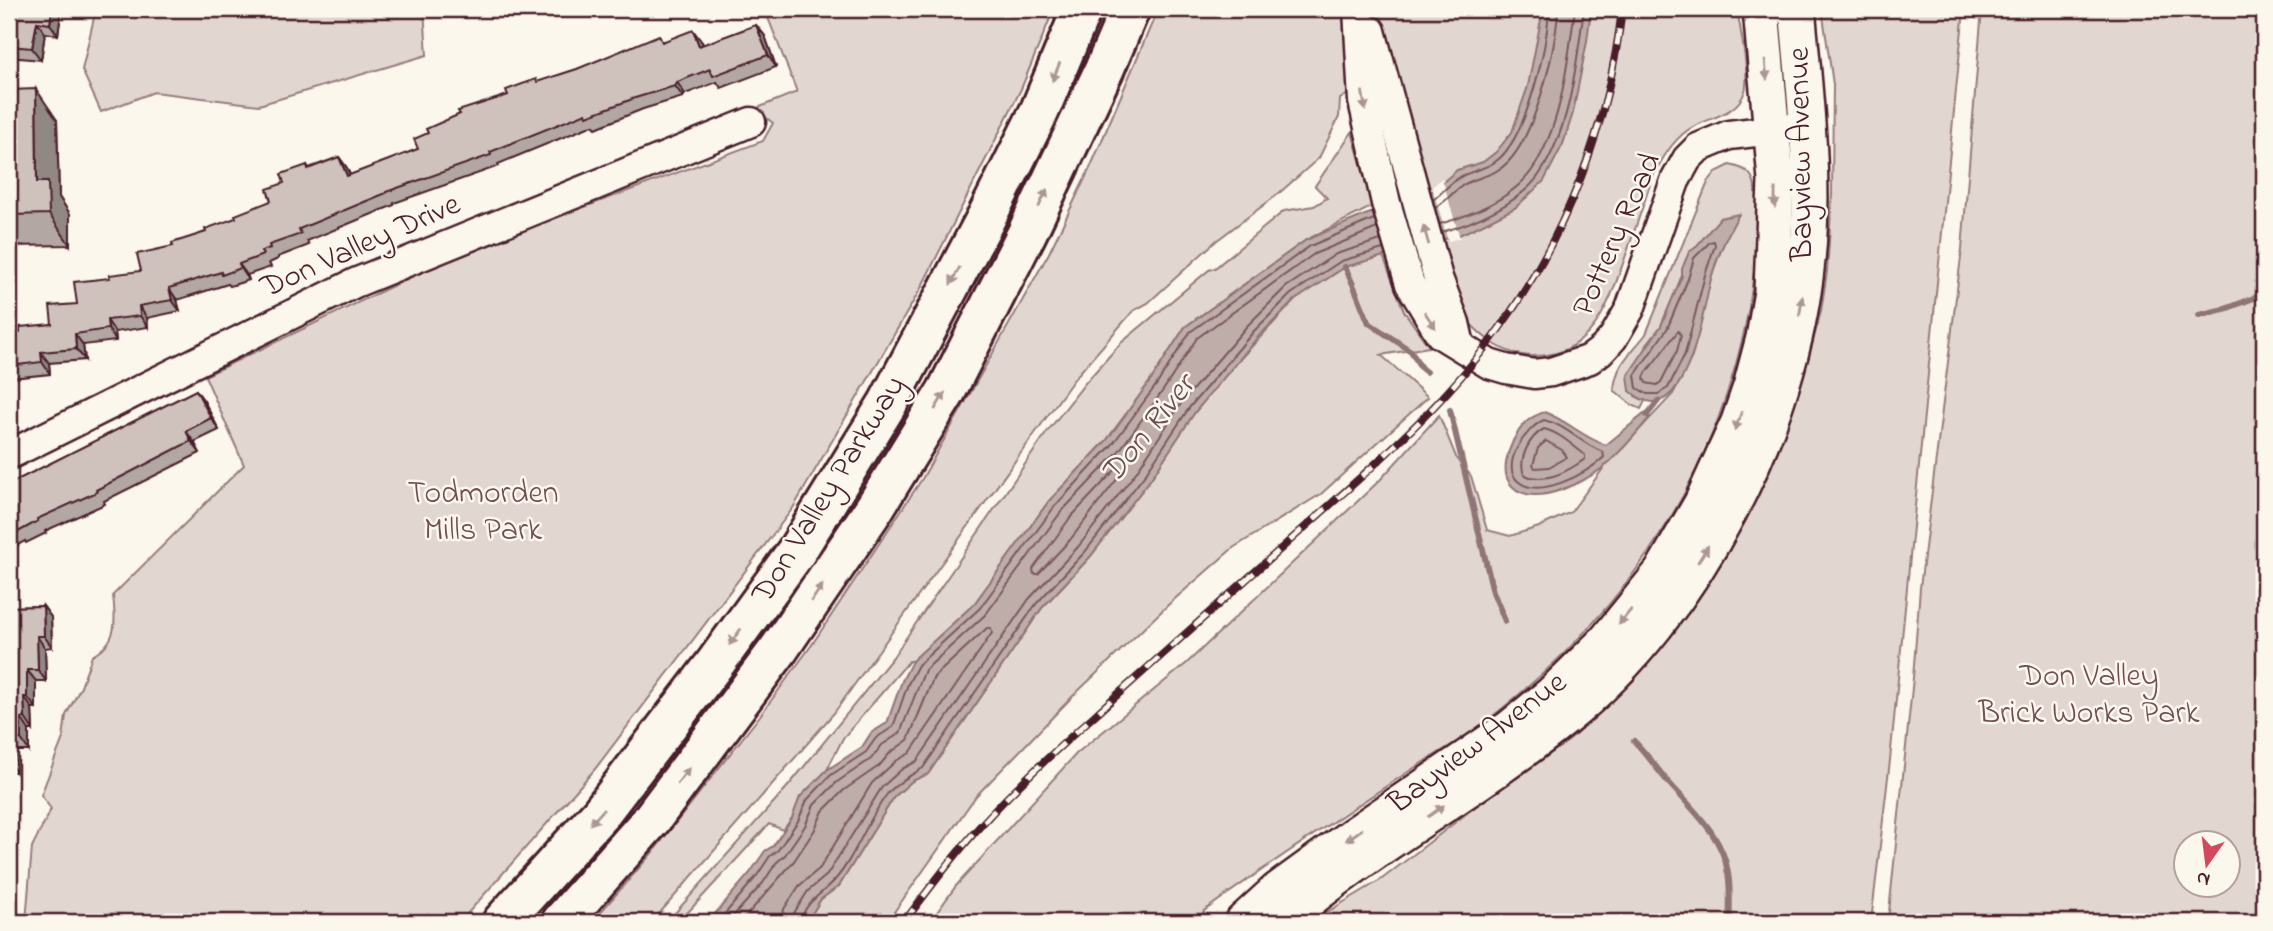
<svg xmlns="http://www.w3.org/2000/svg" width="2273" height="931" viewBox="0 0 2273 931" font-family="'Indie Flower',sans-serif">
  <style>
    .green { fill: #e2d7d0; stroke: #967b7e; stroke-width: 2; fill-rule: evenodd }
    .water { fill: #bfadaa; stroke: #907477; stroke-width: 2 }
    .pier { fill: #fbf7ec }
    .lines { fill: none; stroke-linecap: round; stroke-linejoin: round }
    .shore { stroke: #79585e; stroke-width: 2 }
    .stream { stroke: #907477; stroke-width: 6 }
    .minor-casing { stroke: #4a1f2b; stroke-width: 33 }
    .major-casing { stroke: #4a1f2b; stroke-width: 40 }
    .highway-casing { stroke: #4a1f2b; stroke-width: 44 }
    .minor { stroke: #fbf7ec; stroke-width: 28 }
    .major { stroke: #fbf7ec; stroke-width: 35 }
    .highway { stroke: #fbf7ec; stroke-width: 38 }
    .rail-casing { stroke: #4a1f2b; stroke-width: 8 }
    .rail { stroke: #fbf7ec; stroke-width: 5; stroke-dasharray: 16; stroke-linecap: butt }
    .wall { fill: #b2a7a2; stroke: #4a1f2b; stroke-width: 2 }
    .shaded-wall { fill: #918884; stroke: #4a1f2b; stroke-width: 2 }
    .building { fill: #cfc2bc; stroke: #4a1f2b; stroke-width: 2 }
    .oneway { fill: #ab9695 }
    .labels { text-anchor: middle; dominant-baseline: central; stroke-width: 5; stroke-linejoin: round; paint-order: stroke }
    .street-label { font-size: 32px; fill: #4a1f2b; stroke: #fbf7ec }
    .park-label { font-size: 32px; fill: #704d54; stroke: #fbf7ec }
    .water-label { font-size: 33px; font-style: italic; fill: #6d4a51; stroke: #fbf7ec }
  </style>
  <rect width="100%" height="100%" fill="#fbf7ec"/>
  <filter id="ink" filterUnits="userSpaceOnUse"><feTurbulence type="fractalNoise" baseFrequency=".0143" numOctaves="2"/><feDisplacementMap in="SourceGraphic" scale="14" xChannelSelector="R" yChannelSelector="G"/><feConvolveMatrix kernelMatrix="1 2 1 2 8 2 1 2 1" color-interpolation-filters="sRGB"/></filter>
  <g filter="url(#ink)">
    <g class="green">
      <polygon points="96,9 424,9 427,55 259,105 154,92 101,112 82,70"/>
      <polygon points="525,9 604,9 542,18"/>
      <path d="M760,9H1054L1021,89L920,290L793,508L595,769L460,922H26L32,847L51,809L41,795L63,738L66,715L81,687L92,656C118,642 116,622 113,595L244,465L205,376L463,252L763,141L773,123L755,109L797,92L767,15Z"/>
      <polygon points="1158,9 1347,9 1353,91 1340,99 1339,117 1319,158 1277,195 1216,241 1148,303 1133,311 1074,379 834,713 652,922 592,922 652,853 759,717 811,646 922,479 1049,253 1091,166"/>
      <path d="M1379,9H1737C1740,29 1750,73 1745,91C1737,116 1707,117 1688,130C1671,142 1661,161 1652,178C1644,204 1635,229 1626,255C1609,302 1594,357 1532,356C1503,355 1483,338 1464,317L1407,138Z"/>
      <polygon points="1822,9 1964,9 1890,760 1871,922 1311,922 1382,879 1475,807 1571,739 1633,681 1659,649 1687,610 1765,479 1811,349 1821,311 1827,272 1832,195 1833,84"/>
      <path d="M1982,9H2264V922H1888L1913,678L1920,588L1962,249ZM2186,844H2228V886H2186Z"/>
      <polygon points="1352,132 1373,206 1306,240 1185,327 1151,380 1106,441 1049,501 974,604 912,661 909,661 843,738 827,770 800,797 792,818 783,830 769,824 679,922 667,922 790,784 893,657 1047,432 1086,382 1121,343 1209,270 1215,268 1284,211 1314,206 1327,198 1315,186"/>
      <path d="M1730,165C1745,168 1756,174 1755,192H1761C1758,229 1755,272 1749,308C1716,484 1619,622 1477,728C1457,743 1434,755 1414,768C1343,815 1272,861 1204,911L1198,922H930L956,886L1077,753L1187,663L1380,480L1439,415L1456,457L1471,476L1487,530L1510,536L1539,527L1571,512L1605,466L1673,394L1692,357L1711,277L1726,237L1738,215C1717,231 1682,248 1682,276L1661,326L1647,344L1635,396L1645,401L1641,409L1632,405L1614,390C1616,363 1631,354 1646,334L1708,182L1716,172Z"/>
      <polygon points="1383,256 1404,311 1429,347 1381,355 1428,397 1321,494 1233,548 1169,604 1073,696 976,796 887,922 807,922 821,899 839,886 894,797 912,781 928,774 1042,608 1090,557 1150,480 1195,412 1228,372 1295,300 1345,267"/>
    </g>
    <g class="water">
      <polygon points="1543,9 1591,9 1587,41 1573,113 1563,144 1544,181 1515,208 1479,226 1459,235 1345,267 1295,300 1259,336 1195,412 1150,480 1090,557 1042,608 928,774 912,781 894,797 839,886 821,899 807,922 708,922 750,873 765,851 773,846 792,818 800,797 827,770 862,747 871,733 887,723 902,681 912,661 974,604 1049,501 1106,441 1151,380 1185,327 1306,240 1365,215 1429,194 1457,170 1483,162 1496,152 1512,132 1528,86"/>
      <path d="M1739,214C1727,235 1717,256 1711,279C1703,310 1685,440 1630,391L1628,375L1661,326L1682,276V269L1689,252L1695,248L1720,218Z"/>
      <path d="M1544,412C1567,420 1583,438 1606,445L1644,414L1650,417C1636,434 1622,451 1606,465C1586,482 1534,509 1512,486C1496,470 1514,430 1530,419C1534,416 1540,414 1544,412Z"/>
    </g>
    <polygon class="pier" points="1442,178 1460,238 1448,241 1432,187"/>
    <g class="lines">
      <g class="shore">
        <path d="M1433,200C1443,192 1452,181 1462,176C1476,169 1490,168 1501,157C1528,130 1547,47 1549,9"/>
        <path d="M1435,208C1446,202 1454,190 1465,184C1480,176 1495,176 1508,162C1536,133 1556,49 1558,9"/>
        <path d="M1440,224C1471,215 1513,198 1532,170C1563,123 1567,63 1575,9"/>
        <path d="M1442,232C1473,223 1520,203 1539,175C1571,127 1576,65 1584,9"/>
        <polygon points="1714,241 1715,245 1705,275 1685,354 1668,388 1658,394 1647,394 1637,388 1635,375 1667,329 1688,279 1694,258 1710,242"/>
        <polygon points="1678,331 1681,335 1677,351 1661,382 1657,385 1646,383 1644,378 1646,373"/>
        <path d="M1544,420C1566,425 1581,444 1603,452L1604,457C1588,473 1540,499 1519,482C1498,466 1527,427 1544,420Z"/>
        <path d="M1544,429C1560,433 1572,445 1585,455V459C1567,472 1545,484 1524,475C1518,459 1529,437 1544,429Z"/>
        <polygon points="1546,441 1562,450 1567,457 1549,467 1535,468 1533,465 1538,448"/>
        <polygon points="1116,469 1121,469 1121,474 1070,540 1038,574 1034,574 1033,569 1070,518"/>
        <polyline points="718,922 756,877 770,856 778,850 798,821 807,800 831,775 866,752 876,738 893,727 908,684 918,665 980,608 1055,506 1112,445 1157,384 1190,332 1310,246 1374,219"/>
        <polyline points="728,922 763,883 776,863 785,855 805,826 814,805 837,782 871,759 882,745 900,733 925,670 986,614 1061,512 1119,451 1164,389 1197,338 1314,254 1377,228"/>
        <polyline points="741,922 794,861 814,831 823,811 844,790 879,766 890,753 908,740 934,677 987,628 991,628 992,633 910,753 896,761 872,783 820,868 799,886 784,909 782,922"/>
        <polyline points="793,922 794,913 808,891 827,875 882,787 902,769 917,761 1029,599 1078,547 1137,471 1182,402 1247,326 1286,287 1336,254 1381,240"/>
        <path d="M801,922C804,902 822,894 834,881C855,858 868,818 888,793C898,782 911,775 923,768L1036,604L1085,552L1144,476L1189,408L1254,331L1291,294L1341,261L1383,249"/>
      </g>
      <g class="stream">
        <path d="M1345,267C1354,285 1361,304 1369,323L1411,351L1421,368L1426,372"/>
        <polyline points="2199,315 2228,308 2264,294"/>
        <polyline points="1450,410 1493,592 1505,621"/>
        <polyline points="1647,415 1658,401"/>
        <path d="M1634,741C1647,754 1657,769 1669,783C1692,809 1723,836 1728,873C1731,889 1729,906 1730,922"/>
      </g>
      <defs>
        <g id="minor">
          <polyline points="1358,9 1363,101 1386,203 1410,284 1440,334 1489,364 1506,369 1534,374 1551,372 1590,359 1603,349 1613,338 1630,309 1675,181 1687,159 1698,148 1729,135 1792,128"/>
          <polyline points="1371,31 1438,278 1455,323 1460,345"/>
          <polyline points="9,455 355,283 751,122"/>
        </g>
        <g id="major">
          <polyline points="1243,922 1277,891 1354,835 1509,729 1552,694 1606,641 1662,572 1702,503 1739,422 1751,387 1764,338 1772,292 1776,180 1761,9"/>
          <path d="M1282,922C1370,846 1475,791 1565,718C1696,612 1791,426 1807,260C1815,180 1805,98 1798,18L1793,9"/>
        </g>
        <g id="highway">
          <polyline points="502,922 600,814 717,661 796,552 888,403 986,218 1040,110 1082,9"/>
          <polyline points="561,922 651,820 779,649 874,509 946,392 1027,233 1104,70 1130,9"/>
        </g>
      </defs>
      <use href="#minor" class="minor-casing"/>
      <use href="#major" class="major-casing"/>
      <use href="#highway" class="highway-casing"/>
      <use href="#minor" class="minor"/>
      <use href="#major" class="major"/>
      <use href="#highway" class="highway"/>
      <defs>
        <path id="rail" d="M904,922C929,889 954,855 982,824C1021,781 1064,743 1107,704C1166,651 1226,598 1285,545C1360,478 1440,411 1499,329C1567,235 1609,124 1622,9"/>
      </defs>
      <use href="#rail" class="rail-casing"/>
      <use href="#rail" class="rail"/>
    </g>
    <g class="wall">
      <polygon points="9,9 61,14 58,35 45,33 41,60 9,57"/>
      <polygon points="756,25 765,36 776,67 721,88 717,82 685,94 683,97 643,109 596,128 593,125 498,164 499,166 394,203 394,205 307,241 309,245 278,257 278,259 269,263 271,267 247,275 249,280 230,286 228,284 177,300 180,311 147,318 148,327 115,332 116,341 83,345 85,360 49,363 50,374 12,378 14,393 9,393 9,333 20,332 52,324 110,278 141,271 173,246 206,232 271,201 284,183 307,165 309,168 339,157 347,168 350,175 418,149 428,133 508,95 538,82 663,41 702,42 703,45"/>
      <polygon points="9,90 57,120 59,197 70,214 70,245 9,246"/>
      <polygon points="196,390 204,401 219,430 194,442 200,453 104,501 105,504 45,531 46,533 26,543 25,541 9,550 9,484"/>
      <polygon points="43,606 51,617 52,647 45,648 46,681 36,681 36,708 32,708 33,730 29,730 29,751 16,751 16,772 9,772 9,786 9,607"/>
    </g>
    <g class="shaded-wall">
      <polygon points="52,9 58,9 61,14 58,35 50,24"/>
      <polygon points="37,22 45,33 41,60 32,48"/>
      <polygon points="756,25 765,36 776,67 768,55"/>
      <polygon points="693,30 702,42 708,58 699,46"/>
      <polygon points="677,82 685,94 683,97 675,86"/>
      <polygon points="36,89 57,120 59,197 70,214 70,245 49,214 37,182"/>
      <polygon points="339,157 347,168 355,188 347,176"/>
      <polygon points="239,264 247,275 249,280 241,268"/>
      <polygon points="169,288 177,300 180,311 172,300"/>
      <polygon points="139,306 147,318 148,327 140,316"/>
      <polygon points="107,320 115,332 116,341 108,329"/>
      <polygon points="75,334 83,345 85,360 76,349"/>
      <polygon points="41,352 49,363 50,374 42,362"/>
      <polygon points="9,373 12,378 14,393 9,385"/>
      <polygon points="196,390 204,401 219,430 211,418"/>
      <polygon points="186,431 194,442 200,453 191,441"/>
      <polygon points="43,606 51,617 52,647 44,636"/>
      <polygon points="37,636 45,648 46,681 38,670"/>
      <polygon points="27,670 36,681 36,708 27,697"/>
      <polygon points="24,697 32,708 33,730 25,718"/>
      <polygon points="21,718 29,730 29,751 21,739"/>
      <polygon points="9,741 16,751 16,772 9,762"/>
      <polygon points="9,850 10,852 11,894 9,891"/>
    </g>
    <g class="building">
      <polygon points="9,9 52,9 50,24 37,22 32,48 9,46"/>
      <polygon points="756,25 768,55 713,76 710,69 677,82 675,86 635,98 587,116 586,113 490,152 491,155 386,192 386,193 299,229 301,234 269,245 270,248 261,251 263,255 239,264 241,268 222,275 221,272 169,288 172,300 139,306 140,316 107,320 108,329 75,334 76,349 41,352 42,362 9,366 9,333 20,332 20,327 52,324 50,306 77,304 74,282 110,278 109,275 141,271 137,254 173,246 172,243 206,232 205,229 236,218 235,215 271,201 267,189 284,183 281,174 307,165 308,169 339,157 347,176 418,149 414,139 428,133 426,129 460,114 458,111 508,95 506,90 536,79 537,82 577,69 659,35 662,42 693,30 699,46"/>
      <polygon points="36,89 37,182 48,182 49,214 9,215 9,90"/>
      <polygon points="196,390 211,418 186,431 191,441 96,490 97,492 37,519 38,521 18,532 17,529 9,534 9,484"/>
      <polygon points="43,606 44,636 37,636 38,670 27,670 27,697 24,697 25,718 21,718 21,739 9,739 9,607"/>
    </g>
    <defs><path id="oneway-solid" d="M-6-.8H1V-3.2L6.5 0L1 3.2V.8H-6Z" transform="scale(1.75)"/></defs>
    <g class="oneway">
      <use href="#oneway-solid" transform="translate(1766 70) rotate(85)"/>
      <use href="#oneway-solid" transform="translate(1056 72) rotate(112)"/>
      <use href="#oneway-solid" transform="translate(1364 101) rotate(81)"/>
      <use href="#oneway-solid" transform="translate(1043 198) rotate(-65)"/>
      <use href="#oneway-solid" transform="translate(1775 198) rotate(91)"/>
      <use href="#oneway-solid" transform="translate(1426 235) rotate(-106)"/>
      <use href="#oneway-solid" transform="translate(955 276) rotate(118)"/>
      <use href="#oneway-solid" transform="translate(1801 306) rotate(-81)"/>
      <use href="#oneway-solid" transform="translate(1430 320) rotate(56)"/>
      <use href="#oneway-solid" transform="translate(940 401) rotate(-59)"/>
      <use href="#oneway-solid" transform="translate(1738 421) rotate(111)"/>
      <use href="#oneway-solid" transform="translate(1703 554) rotate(-58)"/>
      <use href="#oneway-solid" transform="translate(817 593) rotate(-56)"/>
      <use href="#oneway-solid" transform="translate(1625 617) rotate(129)"/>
      <use href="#oneway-solid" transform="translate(735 637) rotate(126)"/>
      <use href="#oneway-solid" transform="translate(683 776) rotate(-53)"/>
      <use href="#oneway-solid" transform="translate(1436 811) rotate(-35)"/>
      <use href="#oneway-solid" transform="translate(597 817) rotate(131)"/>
      <use href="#oneway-solid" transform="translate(1354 835) rotate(145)"/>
    </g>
  </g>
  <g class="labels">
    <g class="street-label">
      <text transform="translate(1802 154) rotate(-91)">Bayview Avenue</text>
      <text transform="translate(1618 235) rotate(-66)">Pottery Road</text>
      <text transform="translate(361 247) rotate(-24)">Don Valley Drive</text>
      <text transform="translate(830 490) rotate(-58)">Don Valley Parkway</text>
      <text transform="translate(1478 744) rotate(-37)">Bayview Avenue</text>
    </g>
    <g class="park-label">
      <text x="483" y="494">Todmorden<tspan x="483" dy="37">Mills Park</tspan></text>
      <text x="2089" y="677">Don Valley<tspan x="2089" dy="37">Brick Works Park</tspan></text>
    </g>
    <g class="water-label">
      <text transform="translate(1149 430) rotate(-51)">Don River</text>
    </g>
  </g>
  <rect width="2273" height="931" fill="none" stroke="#fbf7ec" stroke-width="35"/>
  <rect x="18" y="18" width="2238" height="896" fill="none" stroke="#4a1f2b" stroke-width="2.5" filter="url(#ink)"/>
  <g transform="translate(2207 864) rotate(194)"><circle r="33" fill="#fbf7ec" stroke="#b4a19f" stroke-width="2"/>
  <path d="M0-5L12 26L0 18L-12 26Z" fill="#d1495b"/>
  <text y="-10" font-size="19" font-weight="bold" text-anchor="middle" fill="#4a1f2b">N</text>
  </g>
</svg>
